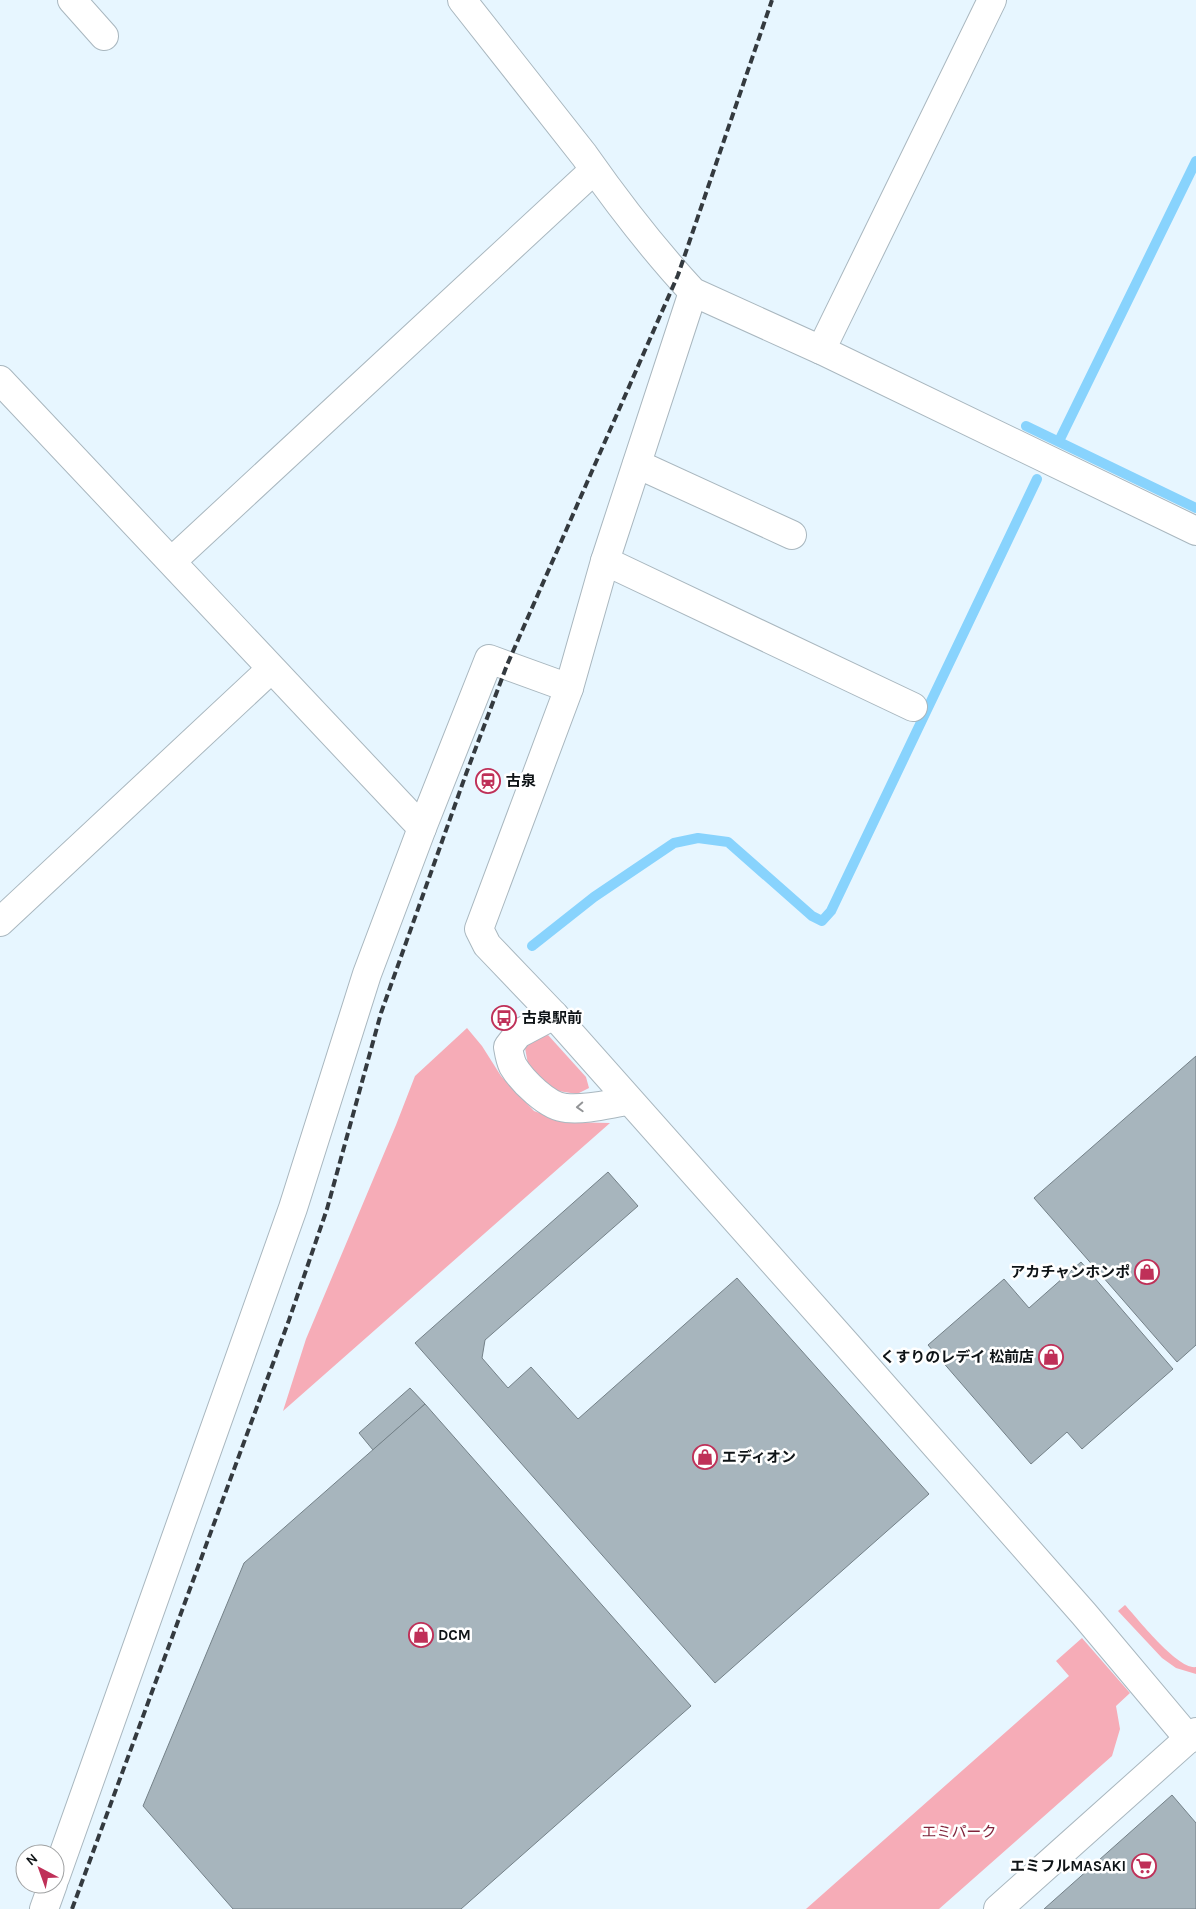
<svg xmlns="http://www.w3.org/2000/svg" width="1196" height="1909" viewBox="0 0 1196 1909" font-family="Karla,'Noto Sans JP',sans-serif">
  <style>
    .green { fill: #f6acb7 }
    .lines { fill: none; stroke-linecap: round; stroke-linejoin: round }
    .stream { stroke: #88d3fd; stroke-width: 10 }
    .building { fill: #a7b5bd; stroke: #748188 }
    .minor-casing { stroke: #a9b7bf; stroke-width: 30 }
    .minor { stroke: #fff; stroke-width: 28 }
    .rail { stroke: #343a3f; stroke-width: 4; stroke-dasharray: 8 4; stroke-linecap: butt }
    .oneway { stroke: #939597 }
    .labels { text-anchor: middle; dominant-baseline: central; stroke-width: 5; stroke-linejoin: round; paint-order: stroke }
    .poi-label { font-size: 15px; font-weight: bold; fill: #0f1417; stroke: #fff; text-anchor: start }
    .park-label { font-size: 15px; fill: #80253b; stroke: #fff }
  </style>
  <rect width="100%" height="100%" fill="#e7f6ff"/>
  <g class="green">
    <polygon points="467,1028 482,1046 501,1076 534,1111 564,1122 610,1123 283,1411 306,1339 396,1125 415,1076"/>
    <polygon points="548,1035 586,1077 589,1088 577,1094 552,1090 528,1064 525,1048 534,1039"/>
    <path d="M1125,1605C1138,1619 1178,1670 1196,1667V1674L1176,1668L1162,1658L1118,1611Z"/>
    <polygon points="1082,1638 1130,1693 1116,1706 1120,1729 1112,1756 939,1909 806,1909 1069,1676 1056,1661"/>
  </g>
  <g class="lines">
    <g class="stream">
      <polyline points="1026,426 1196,508"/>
      <polyline points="1059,441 1196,161"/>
      <polyline points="532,946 594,897 674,843 698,838 728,842 812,916 822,921 831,911 1037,479"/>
    </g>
  </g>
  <g class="building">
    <polygon points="1196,1056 1196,1345 1177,1362 1034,1198"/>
    <polygon points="608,1172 638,1206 485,1340 482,1358 508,1388 531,1367 578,1419 737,1278 929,1494 715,1683 415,1343"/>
    <polygon points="1081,1262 1173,1369 1082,1449 1067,1432 1031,1464 928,1345 1004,1279 1029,1308"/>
    <polygon points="410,1388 425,1404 373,1450 359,1433"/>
    <polygon points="425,1404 691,1706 461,1909 233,1909 143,1806 244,1563"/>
    <polygon points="1172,1795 1196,1823 1196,1909 1044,1909"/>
  </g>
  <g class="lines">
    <defs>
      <g id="minor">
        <polyline points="72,0 104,36"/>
        <path d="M462,0L584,155C617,202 654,250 693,292L821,350L1196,531"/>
        <polyline points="693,292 605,561 569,688 479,929 487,945 554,1015 848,1346 1084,1614 1189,1739"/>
        <polyline points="821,350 992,0"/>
        <polyline points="0,380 422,828"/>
        <polyline points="637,464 792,535"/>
        <polyline points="172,561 594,170"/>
        <polyline points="605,561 913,707"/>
        <polyline points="0,922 271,669"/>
        <path d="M554,1015L518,1034L508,1047C509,1053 510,1060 513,1066C522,1081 548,1107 566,1108C587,1110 608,1104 628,1101"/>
        <polyline points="55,1878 293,1208 367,974 422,828 489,659 569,688"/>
        <polyline points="44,1909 53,1884"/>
        <polyline points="998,1909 1196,1732"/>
      </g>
    </defs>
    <use href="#minor" class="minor-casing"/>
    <use href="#minor" class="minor"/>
    <polyline class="rail" points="72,1909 289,1320 327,1209 381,1013 466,774 507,665 678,275 772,0"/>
  </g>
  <defs><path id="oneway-chevron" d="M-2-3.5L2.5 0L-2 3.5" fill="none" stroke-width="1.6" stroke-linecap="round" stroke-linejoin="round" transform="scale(1.25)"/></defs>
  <use class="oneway" href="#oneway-chevron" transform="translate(580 1107) rotate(177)"/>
  <defs>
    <symbol id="station-ring" viewBox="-11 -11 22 22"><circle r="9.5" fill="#fff" stroke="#bf3058" stroke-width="1.5"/><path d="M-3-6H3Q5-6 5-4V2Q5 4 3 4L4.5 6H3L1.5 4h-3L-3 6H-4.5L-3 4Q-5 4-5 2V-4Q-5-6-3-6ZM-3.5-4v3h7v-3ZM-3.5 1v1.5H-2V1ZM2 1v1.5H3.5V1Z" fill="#bf3058"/></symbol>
    <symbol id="bus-ring" viewBox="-11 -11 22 22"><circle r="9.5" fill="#fff" stroke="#bf3058" stroke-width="1.5"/><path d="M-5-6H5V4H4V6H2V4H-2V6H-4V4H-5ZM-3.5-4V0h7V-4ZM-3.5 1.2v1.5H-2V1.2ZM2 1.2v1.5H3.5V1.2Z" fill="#bf3058"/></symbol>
    <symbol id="shop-ring" viewBox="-11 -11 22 22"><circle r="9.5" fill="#fff" stroke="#bf3058" stroke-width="1.5"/><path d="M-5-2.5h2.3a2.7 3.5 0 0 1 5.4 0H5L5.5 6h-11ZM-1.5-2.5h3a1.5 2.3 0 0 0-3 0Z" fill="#bf3058"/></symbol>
    <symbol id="supermarket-ring" viewBox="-11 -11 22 22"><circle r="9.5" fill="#fff" stroke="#bf3058" stroke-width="1.5"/><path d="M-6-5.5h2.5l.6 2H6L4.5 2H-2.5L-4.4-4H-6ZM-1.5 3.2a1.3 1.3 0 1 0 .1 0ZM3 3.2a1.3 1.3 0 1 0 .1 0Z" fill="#bf3058"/></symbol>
  </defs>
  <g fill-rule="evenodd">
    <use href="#station-ring" x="474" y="767" width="28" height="28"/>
    <use href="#bus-ring" x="490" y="1004" width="28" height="28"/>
    <use href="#shop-ring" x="1133" y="1258" width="28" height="28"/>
    <use href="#shop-ring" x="1037" y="1343" width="28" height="28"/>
    <use href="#shop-ring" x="691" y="1443" width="28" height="28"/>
    <use href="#shop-ring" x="407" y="1621" width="28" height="28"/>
    <use href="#supermarket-ring" x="1130" y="1852" width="28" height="28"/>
  </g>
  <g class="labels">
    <g class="poi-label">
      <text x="506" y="781">古泉</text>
      <text x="522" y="1018">古泉駅前</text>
      <text x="1130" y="1272" text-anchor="end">アカチャンホンポ</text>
      <text x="1034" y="1357" text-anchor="end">くすりのレデイ 松前店</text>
      <text x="722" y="1457">エディオン</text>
      <text x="438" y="1635">DCM</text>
      <text x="1126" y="1866" text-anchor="end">エミフルMASAKI</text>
    </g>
    <g class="park-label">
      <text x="959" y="1832">エミパーク</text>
    </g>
  </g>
  <g transform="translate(40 1869) rotate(319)"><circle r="24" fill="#ffffff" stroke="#9fa1a2"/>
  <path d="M0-4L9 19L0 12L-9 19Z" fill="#bf3058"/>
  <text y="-8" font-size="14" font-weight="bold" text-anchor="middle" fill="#0f1417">N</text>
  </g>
</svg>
